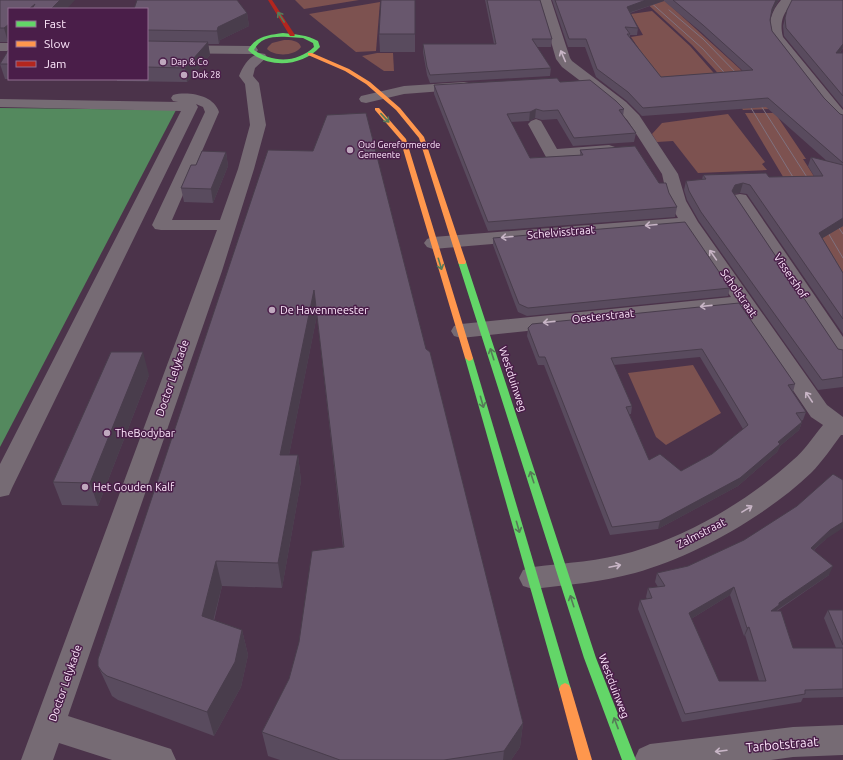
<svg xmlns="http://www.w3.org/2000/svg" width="843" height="760" viewBox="0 0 843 760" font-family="Ubuntu,sans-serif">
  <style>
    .green { fill: #7d5250 }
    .water { fill: #54895e }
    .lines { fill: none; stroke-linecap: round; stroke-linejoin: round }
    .street { fill: #766b74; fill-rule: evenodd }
    .fast { fill: #63d668; fill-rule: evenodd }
    .slow { fill: #ff974d; fill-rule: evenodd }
    .jam { fill: #b3261e; fill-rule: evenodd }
    .tram { stroke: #80727f; stroke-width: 1 }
    .wall { fill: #594b5e; fill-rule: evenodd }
    .shaded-wall { fill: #493d4c }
    .building { fill: #68576d; stroke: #493d4c; fill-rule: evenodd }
    .oneway { stroke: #567a58 }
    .oneway2 { stroke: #c8b5c6 }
    .poi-dot { fill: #bfa8be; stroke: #4a1e49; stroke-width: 1.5 }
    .labels { text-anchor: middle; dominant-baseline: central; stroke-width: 3; stroke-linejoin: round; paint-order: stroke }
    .far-poi-label { font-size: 9px; fill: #fee7fc; stroke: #4a1e49; text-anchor: start }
    .street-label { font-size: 11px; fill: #fee7fc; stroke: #4a1e49 }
    .poi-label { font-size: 11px; fill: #fee7fc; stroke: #4a1e49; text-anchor: start }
    .near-street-label { font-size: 13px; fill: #fee7fc; stroke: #4a1e49 }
  </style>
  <rect width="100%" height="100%" fill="#4b334a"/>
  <g class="green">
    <polygon points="295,0 359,0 304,9"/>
    <polygon points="643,0 664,0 740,69 771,109 743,110 716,71 692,45"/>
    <polygon points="380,2 376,51 356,52 309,14"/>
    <polygon points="652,11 690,46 720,80 664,86 631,37 643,35 631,14"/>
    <path d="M284,40C290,40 299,40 301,47C295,56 275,57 267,49L268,47L272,43Z"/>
    <polygon points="377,53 393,53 394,71 384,71 362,56"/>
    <polygon points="745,113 775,113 806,159 803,159 843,222 843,277"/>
    <polygon points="728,114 765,162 762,164 767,170 698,173 673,141 657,142 652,134 662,123"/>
    <polygon points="693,365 721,413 666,445 656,437 628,373"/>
  </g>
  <polygon class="water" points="0,108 176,110 0,447"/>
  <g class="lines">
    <g class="street">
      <path d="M539,0H551L570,58L572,61L626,102L639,115L678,174L686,201L698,222L827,405L843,417V435H841C832,447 822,462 811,473C766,516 695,556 635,573C602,582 567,585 533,589L523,586L519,578L523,570L533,567C566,563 600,561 632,552C690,535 749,500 793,460C804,451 813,437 823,425L811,417L738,309L461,338L454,336L451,331L454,326L461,324L731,297L684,228L433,249L427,247L424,243L427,239L433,237L678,218L668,201L662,174L628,121L616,108L562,67L556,59Z"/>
      <path d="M781,0H794C784,13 779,20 783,37L843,110V124L838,122L822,105L771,38C768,23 771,11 781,0Z"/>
      <rect x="0" y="43" width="9" height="8"/>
      <polygon points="147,45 251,46 256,47 258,50 256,53 251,54 147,53"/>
      <path d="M260,53L265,54L267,57L255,68L253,76L259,83L266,125L254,169L222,271L68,716L171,749L176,760H112L59,743L53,760H21L217,230H161L155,229L152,225L205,112L203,107L196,104L198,107L12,488L9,495L0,497V464L181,111L0,107V99L178,102L173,101L171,98L173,95C188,91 214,95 219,112L172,220H220L238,169L250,125L245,84L239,76C243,66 249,56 260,53Z"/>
      <polygon points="464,82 469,83 471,86 469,89 404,94 366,103 361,102 359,99 361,96 404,86"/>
      <polygon points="536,119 541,121 557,149 609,145 615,147 617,150 615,153 609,155 552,159 546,157 528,124 531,121"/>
      <polygon points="740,194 746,195 843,337 843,360 835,358 731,199 734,195"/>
      <polygon points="843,725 843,755 793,757 771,760 634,760 639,749 650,744 793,727"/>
    </g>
    <g class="fast">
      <path d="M283,33C295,34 307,35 318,41L320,47C302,67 267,69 248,50C256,36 269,35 283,33ZM288,37L303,38L313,43L314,47C297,63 273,63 254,50C260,37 275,36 288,37Z"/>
      <polygon points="459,260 465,260 466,262 596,658 636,760 622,760 584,658 458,262"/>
      <polygon points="469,355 473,358 571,689 569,693 565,695 561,693 559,689 465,358"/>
    </g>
    <g class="slow">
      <polygon points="308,53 312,53 349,69 370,82 400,108 424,137 466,262 465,264 459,264 458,262 419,138 396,110 366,84 345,71 308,55"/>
      <polygon points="375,108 379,108 406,139 473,358 472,360 469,361 465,358 400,139 375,110"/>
      <polygon points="565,683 569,685 571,689 592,760 578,760 559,689 561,685"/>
    </g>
    <polygon class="jam" points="268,0 272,0 295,35 294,36 290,36"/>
    <g class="tram">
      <polyline points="648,0 703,49 732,81"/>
      <polyline points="669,10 703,39 743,80"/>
      <polyline points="745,98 799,187"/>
      <polyline points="756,98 812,185"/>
      <polyline points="833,219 843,234"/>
      <polyline points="824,226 843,258"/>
    </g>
  </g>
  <g class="wall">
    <polygon points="0,0 9,9 9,41 8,42 0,42"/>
    <polygon points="415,0 415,52 380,52 379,34"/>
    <polygon points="485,0 540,0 552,39 551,47 537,47 551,68 550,76 430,83 427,75 423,52 423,44 494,44"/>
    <path d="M552,0H779L774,8L771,14L770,20L772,31L824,98L840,114L843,115V226L822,238L843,273V334L747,194L740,193L734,194L838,349L843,350V387L818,390L699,221L687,200L684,190L686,181L702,180L703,175L769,177L814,176L808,166L811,157L828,162L766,107L642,116L627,101L596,77L585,47H568ZM664,1L701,32L743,71L661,77L630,38V35H637L638,28L630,13Z"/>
    <polygon points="147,9 247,13 249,26 220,40 219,44 208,44 210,55 187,82 117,81 117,79 147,79"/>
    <polygon points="787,10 843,48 840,53 843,53 843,108 784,36 783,26"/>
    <polygon points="9,49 9,79 5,79 0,64"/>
    <polygon points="17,79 75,79 74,80"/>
    <polygon points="560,82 624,109 623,116 636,133 634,142 573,146 557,119 542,120 535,118 529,121 511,122 530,158 580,155 580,150 659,183 669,193 677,207 675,217 488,231 434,94 434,85"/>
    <polygon points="268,150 426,349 523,723 520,747 511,760 280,760 268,756 262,732 289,679 343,547 317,315 289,455 298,455 301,481 282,588 222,586 214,621 242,630 248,655 241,687 214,736 118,700 112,696 98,666"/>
    <polygon points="226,152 228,166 213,203 184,202 181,188 196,165"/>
    <polygon points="493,238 730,288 728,296 527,316 518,312 493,245"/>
    <path d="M739,303L795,384L793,392L806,412L803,420L801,421L802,422L799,430L780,446L777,452L738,486L658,529L610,535L544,365H538L527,336L528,328ZM700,357L743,429L712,454L681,471L649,460L629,414H631L632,406L614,365Z"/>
    <polygon points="149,375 98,506 62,505 53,482"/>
    <path d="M826,539L814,550L829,575L777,611L793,648H836L824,618L828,610H843V697L803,698L801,702L682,722L638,609L640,600L647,599L646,597L648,588L658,587L655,582L657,573ZM730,595L744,636L745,635L759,681H719L691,619Z"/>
  </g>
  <g class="shaded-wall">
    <polygon points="60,0 75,0 67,9 51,9"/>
    <polygon points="646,0 664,0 664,1 625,14 627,7"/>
    <polygon points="775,0 779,0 774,8 770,17 772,9"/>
    <polygon points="247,13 249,26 220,40 219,44 217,31 218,27"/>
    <polygon points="9,24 9,41 8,42 4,28"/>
    <polygon points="208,42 210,55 187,82 185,68"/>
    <polygon points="843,44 843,48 834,61 836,53"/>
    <polygon points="536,109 535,118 529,121 530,112"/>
    <polygon points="226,152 228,166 213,203 211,189"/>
    <polygon points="743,183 740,193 733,194 732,191 735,185"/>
    <polygon points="843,218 843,226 816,242 819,233"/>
    <polygon points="314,290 317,315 284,480 280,455"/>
    <polygon points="143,352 149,375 98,506 90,483"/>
    <polygon points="802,422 799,430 780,446 777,452 738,486 658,529 660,521 778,442"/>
    <polygon points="298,455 301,481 282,588 278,563"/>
    <polygon points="843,522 843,528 826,539 807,556 811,548 830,530"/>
    <polygon points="216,561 222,586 208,641 202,616"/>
    <polygon points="833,566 829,575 777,610 776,613 771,611 779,603"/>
    <polygon points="734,587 730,595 686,622 689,613"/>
    <polygon points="749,627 745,635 744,636 747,628"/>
    <polygon points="242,630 248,655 241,687 214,736 207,712"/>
    <polygon points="523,723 520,747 511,760 503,760 504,751"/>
  </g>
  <g class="building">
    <polygon points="0,0 60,0 51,9 32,9 35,4 29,9 9,9 9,24 4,28 0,28"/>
    <polygon points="137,0 237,0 247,13 218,27 217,31 147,30 147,9 134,9"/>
    <polygon points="381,0 415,0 415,34 379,34"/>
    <polygon points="487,0 540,0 552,39 532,39 551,68 430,75 427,67 423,44 496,44"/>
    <polygon points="555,0 646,0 627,7 638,28 625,27 630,34 627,34 661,77 753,70 703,25 673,0 776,0 772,9 770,20 772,31 824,98 840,114 843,115 843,163 768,98 643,108 628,92 597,69 586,39 569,39"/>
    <polygon points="792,0 843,0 843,44 836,53 843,53 843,96 786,28 785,18 787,10"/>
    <polygon points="147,41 208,42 185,68 147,67"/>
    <polygon points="9,49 9,64 0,64"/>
    <polygon points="557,78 560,82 590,80 616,101 624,109 619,110 636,133 574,138 558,110 543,111 536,109 530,112 507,114 530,158 583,155 580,150 635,146 659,183 666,183 669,193 677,207 488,222 434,85"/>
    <polygon points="366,113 426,349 430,352 523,723 504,751 444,760 340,760 262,732 289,679 299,642 312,551 344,547 314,290 280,455 298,455 278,563 216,561 202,616 242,630 235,662 207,712 107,676 102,672 98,666 98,659 268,150 313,151 327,115"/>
    <polygon points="202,151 226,152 211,189 181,188 191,165 196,165"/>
    <polygon points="811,157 843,165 843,218 819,233 843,273 843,319 750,185 743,183 735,185 732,191 838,349 843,350 843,377 822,380 701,212 689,191 686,181 706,179 703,175 766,173 769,177 823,176"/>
    <polygon points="685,222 730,288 528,308 519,304 493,238"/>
    <path d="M739,303L795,384L788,385L806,412L796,413L802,422L778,442L780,444L740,478L660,521L612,527L545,357H539L528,328L532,324ZM702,349L748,425L712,454L681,471L660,454L649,460L626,407L632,406L611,358Z"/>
    <polygon points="111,352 143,352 90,483 53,482"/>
    <path d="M833,474L843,480V522L830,530L811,548L833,566L779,603V605L771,611H781L793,648H843V689L805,690V694L685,714L640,600L652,598L648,588L665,586L657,573L688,566L744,540L797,506ZM734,587L747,628L749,627L766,681H719L689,613Z"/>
    <polygon points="828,610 843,610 843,645"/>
  </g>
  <defs><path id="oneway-shaft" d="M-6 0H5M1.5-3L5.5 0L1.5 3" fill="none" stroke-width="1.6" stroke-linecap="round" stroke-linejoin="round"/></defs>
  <g class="oneway">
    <use href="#oneway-shaft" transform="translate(281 17) rotate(-123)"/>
    <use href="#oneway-shaft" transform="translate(385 118) rotate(47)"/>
    <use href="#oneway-shaft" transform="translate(440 264) rotate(73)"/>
    <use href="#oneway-shaft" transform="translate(492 354) rotate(-108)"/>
    <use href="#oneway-shaft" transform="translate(482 402) rotate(74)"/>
    <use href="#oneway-shaft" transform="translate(532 477) rotate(-108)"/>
    <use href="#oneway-shaft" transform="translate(518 527) rotate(74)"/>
    <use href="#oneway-shaft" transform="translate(572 601) rotate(-108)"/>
    <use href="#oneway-shaft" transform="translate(616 723) rotate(-111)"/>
  </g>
  <g class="oneway2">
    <use href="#oneway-shaft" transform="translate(563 56) rotate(-113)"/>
    <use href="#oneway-shaft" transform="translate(651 225) rotate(175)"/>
    <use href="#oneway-shaft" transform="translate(507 237) rotate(175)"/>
    <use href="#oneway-shaft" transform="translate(713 255) rotate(-125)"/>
    <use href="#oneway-shaft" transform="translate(706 306) rotate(174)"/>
    <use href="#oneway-shaft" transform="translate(549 322) rotate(174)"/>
    <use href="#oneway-shaft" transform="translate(809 397) rotate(-124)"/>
    <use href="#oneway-shaft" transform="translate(747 509) rotate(-31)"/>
    <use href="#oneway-shaft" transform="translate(615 566) rotate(-12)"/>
    <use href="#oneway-shaft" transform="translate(721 751) rotate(173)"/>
  </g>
  <g class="poi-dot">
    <circle cx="163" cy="62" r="4"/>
    <circle cx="184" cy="75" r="4"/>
    <circle cx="350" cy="150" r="4"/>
    <circle cx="272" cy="310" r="4"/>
    <circle cx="107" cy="433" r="4"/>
    <circle cx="85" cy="487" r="4"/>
  </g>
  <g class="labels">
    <g class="far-poi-label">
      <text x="171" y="62">Dap &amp; Co</text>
      <text x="192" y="75">Dok 28</text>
      <text x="358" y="145">Oud Gereformeerde<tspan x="358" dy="10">Gemeente</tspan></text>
    </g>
    <g class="street-label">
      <text transform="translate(561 232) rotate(-5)">Schelvisstraat</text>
      <text transform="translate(791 276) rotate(56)">Vissershof</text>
      <text transform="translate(739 293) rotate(55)">Scholstraat</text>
      <text transform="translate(603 316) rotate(-6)">Oesterstraat</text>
      <text transform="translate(172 378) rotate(-71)">Doctor Lelykade</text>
      <text transform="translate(513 379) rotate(72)">Westduinweg</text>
      <text transform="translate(701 533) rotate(-27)">Zalmstraat</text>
      <text transform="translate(65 683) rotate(-71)">Doctor Lelykade</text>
      <text transform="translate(614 686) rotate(69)">Westduinweg</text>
    </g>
    <g class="poi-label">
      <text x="280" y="310">De Havenmeester</text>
      <text x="115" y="433">TheBodybar</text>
      <text x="93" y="487">Het Gouden Kalf</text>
    </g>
    <g class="near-street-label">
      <text transform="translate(782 744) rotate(-5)">Tarbotstraat</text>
    </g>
  </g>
  <rect x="8" y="8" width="140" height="72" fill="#4a1e49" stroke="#926e91"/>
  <rect x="16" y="21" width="20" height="6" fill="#63d668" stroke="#926e91"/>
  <text x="44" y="28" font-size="12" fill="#fee7fc">Fast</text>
  <rect x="16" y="41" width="20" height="6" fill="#ff974d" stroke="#926e91"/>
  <text x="44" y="48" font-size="12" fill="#fee7fc">Slow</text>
  <rect x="16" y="61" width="20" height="6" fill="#b3261e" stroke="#926e91"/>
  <text x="44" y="68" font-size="12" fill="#fee7fc">Jam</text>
</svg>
